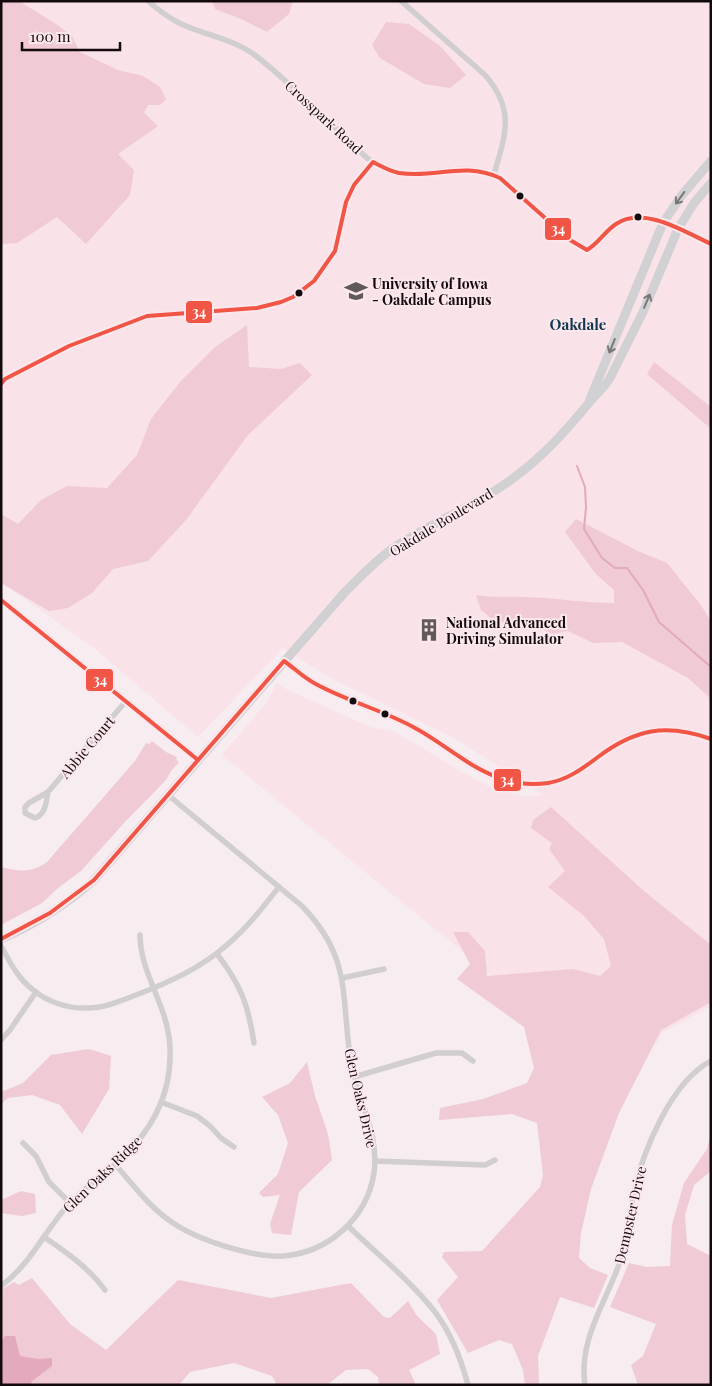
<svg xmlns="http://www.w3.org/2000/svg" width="712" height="1386" viewBox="0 0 712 1386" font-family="'Playfair Display',serif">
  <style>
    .built { fill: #fae2e9 }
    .green { fill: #f0cad5 }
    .water { fill: #e2aabc }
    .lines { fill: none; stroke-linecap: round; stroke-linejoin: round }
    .stream { stroke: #e2aabc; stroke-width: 2 }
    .minor { stroke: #d1cecf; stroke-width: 5.5 }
    .secondary { stroke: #d1d1d3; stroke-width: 9 }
    .bus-1-casing { stroke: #fce7ed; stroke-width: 8 }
    .bus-1 { stroke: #f05546; stroke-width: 4 }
    .oneway { stroke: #7b7779 }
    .bus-dot { fill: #120a0c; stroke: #fce7ed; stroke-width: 2 }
    .labels { text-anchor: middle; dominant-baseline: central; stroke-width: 4; stroke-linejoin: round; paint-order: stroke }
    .street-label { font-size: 14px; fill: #120a0c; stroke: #fce7ed }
    .poi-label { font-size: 14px; font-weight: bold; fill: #120a0c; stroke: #fce7ed; text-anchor: start }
    .neighbourhood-label { font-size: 15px; font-weight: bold; fill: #10384f; stroke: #fce7ed }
    .line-badge { stroke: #fce7ed; stroke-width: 2 }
    .badge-label { font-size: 14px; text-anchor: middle; font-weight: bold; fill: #fff }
  </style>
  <rect width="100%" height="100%" fill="#f7ecef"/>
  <polygon class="built" points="1,1 711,1 711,1006 663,1032 627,1091 517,996 222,755 267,702 277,683 286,689 370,727 396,732 465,774 496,790 521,796 543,795 454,738 330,678 283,648 198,737 95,649 1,582"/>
  <g class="green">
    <polygon points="1,1 19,1 56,24 72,36 80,52 118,70 143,76 160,87 166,99 160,105 148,105 144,113 158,126 118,154 134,170 130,195 86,244 57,217 17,243 1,244"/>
    <polygon points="212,1 293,1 289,14 267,32 241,19 215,9"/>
    <polygon points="386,22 409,24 440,46 466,75 450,88 424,84 380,58 372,45"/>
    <polygon points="247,325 249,367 281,369 300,363 312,375 248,435 186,520 148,561 113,569 92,593 68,608 49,611 1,583 1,514 18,524 41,500 67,486 107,488 137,455 151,419 180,382 215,347"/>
    <polygon points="654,362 711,407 711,429 647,374"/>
    <path d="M576,519L638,551L667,563L700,604L711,621V699L688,678L622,642L593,643L568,631L552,634L523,620L497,623L481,610L476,595C493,598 509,596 526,597C555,598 584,603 614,603V590L595,573L565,532Z"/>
    <path d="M152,741L166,752L177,757L176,760L179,762L171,771L166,780L124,823L81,871L58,888L42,903L1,925V867C20,872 31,873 47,862L135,761L146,743L149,744Z"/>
    <polygon points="551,807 644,891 711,945 711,1002 661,1030 619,1113 591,1189 581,1233 579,1258 590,1268 608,1275 594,1308 560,1297 538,1356 539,1385 525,1385 523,1370 512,1344 499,1340 468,1353 437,1300 458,1277 442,1257 444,1252 482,1251 540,1187 543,1175 537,1123 512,1114 439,1120 440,1108 483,1099 527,1083 534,1068 524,1027 457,979 470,964 453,932 468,932 485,951 487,976 573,969 600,976 611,966 604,939 583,915 548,887 565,871 549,849 552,843 531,828 533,820"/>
    <polygon points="89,1049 111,1056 109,1089 82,1134 60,1105 32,1095 8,1098 1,1104 1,1092 23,1083 51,1055"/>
    <polygon points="307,1062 315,1096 328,1134 332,1160 299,1192 291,1235 272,1233 270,1224 280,1195 263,1197 259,1193 278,1174 288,1143 278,1115 262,1097 290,1083"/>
    <polygon points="711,1133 711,1171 694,1185 685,1215 687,1244 711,1256 711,1385 638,1385 631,1365 643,1356 656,1324 610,1307 629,1263 647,1267 670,1266 672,1225 684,1183 707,1149"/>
    <polygon points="21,1191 35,1194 36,1213 22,1216 1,1213 1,1200"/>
    <polygon points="32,1278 70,1324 106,1350 178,1280 271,1298 351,1283 384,1317 390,1318 408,1301 417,1316 436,1334 440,1354 409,1370 416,1385 379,1385 378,1377 368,1369 346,1370 327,1385 277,1385 272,1376 234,1363 190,1372 179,1385 1,1385 1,1290 14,1282 19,1285"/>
  </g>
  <polygon class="water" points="5,1336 15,1336 20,1356 38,1359 52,1358 52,1366 31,1382 32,1385 1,1385 1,1342"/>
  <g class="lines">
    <polyline class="stream" points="577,466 585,487 586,507 584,529 602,558 615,568 627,568 643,590 659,622 711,667"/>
    <g class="minor">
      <path d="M148,1C158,10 168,17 179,23C204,35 234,39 256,56C286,79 313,107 341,133C355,146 369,164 388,170C425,182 464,157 500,178L570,240L587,250L591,248C600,239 609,227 620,221C646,207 686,233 711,244"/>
      <path d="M401,1L485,75C515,109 506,134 494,174"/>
      <polyline points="1,384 5,379 26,368 69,346 147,316 257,308 281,302 293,297 314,281 329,261 335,251 346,202 354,185 373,162"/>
      <polyline points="1,600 198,760"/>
      <path d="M284,661C294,668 302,676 312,682C318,686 326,688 332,691C360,704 389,714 416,728C455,750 489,787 537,784C571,782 582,768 607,750C639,726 675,724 711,739"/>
      <path d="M48,792C46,802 46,814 35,818L25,813V807L29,803L48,792L126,701"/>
      <path d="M1,946C10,962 17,977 32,989C47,1002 68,1009 88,1008C105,1008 120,1001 136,995C170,982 201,968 228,944C248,927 263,907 279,887"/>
      <path d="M217,954C241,985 248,1004 254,1043"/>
      <polyline points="342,978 384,969"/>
      <polyline points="1,1040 10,1030 36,992"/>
      <polyline points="354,1077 436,1053 462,1053 473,1061"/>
      <polyline points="161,1102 197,1116 210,1126 221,1138 234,1147"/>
      <polyline points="23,1143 36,1156 49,1182 70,1203"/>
      <polyline points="375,1161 485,1165 495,1160"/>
      <path d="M115,1164C133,1185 150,1208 173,1223C198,1240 253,1258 284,1256C329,1252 367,1218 374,1173C380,1132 355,1095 350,1056C341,992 351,957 302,906L168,795"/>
      <path d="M348,1226C377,1254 410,1280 435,1312C451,1333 461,1359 468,1385"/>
      <path d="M44,1237C66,1252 89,1268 105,1290"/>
      <path d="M1,1286C31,1264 45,1230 69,1204C83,1189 100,1177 115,1164C150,1134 172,1095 170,1048C169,1007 140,974 140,935"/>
      <path d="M585,1385C578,1339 607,1301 621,1259C629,1237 629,1215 634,1192C643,1151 671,1082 711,1061"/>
    </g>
    <g class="secondary">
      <polyline points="590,399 663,223 682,195 711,161"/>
      <path d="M1,939C36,924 66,905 94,880L345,592C361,576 377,559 396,546C428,526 464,510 496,490C535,465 559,439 588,404C595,395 604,388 610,378L643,312L678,229L694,203L711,183"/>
    </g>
    <defs>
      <g id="bus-1">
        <path d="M1,384L5,379L69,346L147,316L257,308L281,302L293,297L314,281L335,251L346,202L354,185L373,162C381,166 389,171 399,173C436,179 462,161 500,178L570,240L587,250C598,244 605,231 616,224C643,205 685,232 711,244"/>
        <polyline points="1,600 198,760"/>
        <path d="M1,939L50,913L94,880L284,661C294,668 303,677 314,683C346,701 383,710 415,728C445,744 470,769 503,779C517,784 533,785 548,783C567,780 582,769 598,757C635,729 666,723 711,739"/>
      </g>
    </defs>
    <use href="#bus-1" class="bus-1-casing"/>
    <use href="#bus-1" class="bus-1"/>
  </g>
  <defs><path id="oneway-shaft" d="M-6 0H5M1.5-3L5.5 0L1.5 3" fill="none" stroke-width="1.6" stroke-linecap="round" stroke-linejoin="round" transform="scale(1.25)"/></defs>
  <g class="oneway">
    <use href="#oneway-shaft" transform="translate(680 198) rotate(126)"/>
    <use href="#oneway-shaft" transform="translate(647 301) rotate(-67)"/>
    <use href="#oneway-shaft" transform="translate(612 346) rotate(112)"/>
  </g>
  <defs>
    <symbol id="university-bare" viewBox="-9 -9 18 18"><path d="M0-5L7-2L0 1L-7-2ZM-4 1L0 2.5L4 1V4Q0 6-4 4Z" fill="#62595b" stroke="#fce7ed" stroke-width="2.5" paint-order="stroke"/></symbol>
    <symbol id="building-bare" viewBox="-9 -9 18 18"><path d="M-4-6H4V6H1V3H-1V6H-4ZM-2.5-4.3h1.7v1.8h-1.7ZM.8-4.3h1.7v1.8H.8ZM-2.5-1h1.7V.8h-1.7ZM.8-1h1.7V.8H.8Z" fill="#62595b" stroke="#fce7ed" stroke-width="2.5" paint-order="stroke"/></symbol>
  </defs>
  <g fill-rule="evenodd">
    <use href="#university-bare" x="340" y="275" width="32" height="32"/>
    <use href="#building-bare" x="413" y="614" width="32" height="32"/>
  </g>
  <g class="bus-dot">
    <circle cx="520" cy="196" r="4.5"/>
    <circle cx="638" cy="217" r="4.5"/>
    <circle cx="299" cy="293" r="4.5"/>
    <circle cx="353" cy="701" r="4.5"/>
    <circle cx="385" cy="714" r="4.5"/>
  </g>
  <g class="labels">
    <g class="street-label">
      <text transform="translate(324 117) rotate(43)">Crosspark Road</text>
      <text transform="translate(441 522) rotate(-31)">Oakdale Boulevard</text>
      <text transform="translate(87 747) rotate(-50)">Abbie Court</text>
      <text transform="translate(361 1098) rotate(77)">Glen Oaks Drive</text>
      <text transform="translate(102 1174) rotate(-44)">Glen Oaks Ridge</text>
      <text transform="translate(630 1215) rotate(-77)">Dempster Drive</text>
    </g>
    <g class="poi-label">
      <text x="372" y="283">University of Iowa<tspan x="372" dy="16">- Oakdale Campus</tspan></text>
      <text x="446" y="622">National Advanced<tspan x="446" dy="16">Driving Simulator</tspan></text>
    </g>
    <g class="neighbourhood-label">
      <text x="578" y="324">Oakdale</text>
    </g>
  </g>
  <g class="line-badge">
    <rect x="544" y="217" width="28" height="24" rx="5" fill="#f05546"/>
    <rect x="185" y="300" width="28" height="24" rx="5" fill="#f05546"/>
    <rect x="85" y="668" width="29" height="24" rx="5" fill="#f05546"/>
    <rect x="493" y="768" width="29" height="24" rx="5" fill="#f05546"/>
  </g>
  <g class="badge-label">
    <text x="558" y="234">34</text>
    <text x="199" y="317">34</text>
    <text x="100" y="685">34</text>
    <text x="507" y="785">34</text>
  </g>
  <rect width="712" height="1386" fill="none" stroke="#120a0c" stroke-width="5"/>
  <path d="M22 42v8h98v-8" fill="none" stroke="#120a0c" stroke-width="2.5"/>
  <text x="30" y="42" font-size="15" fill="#120a0c" stroke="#fce7ed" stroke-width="4" paint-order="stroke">100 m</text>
</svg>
